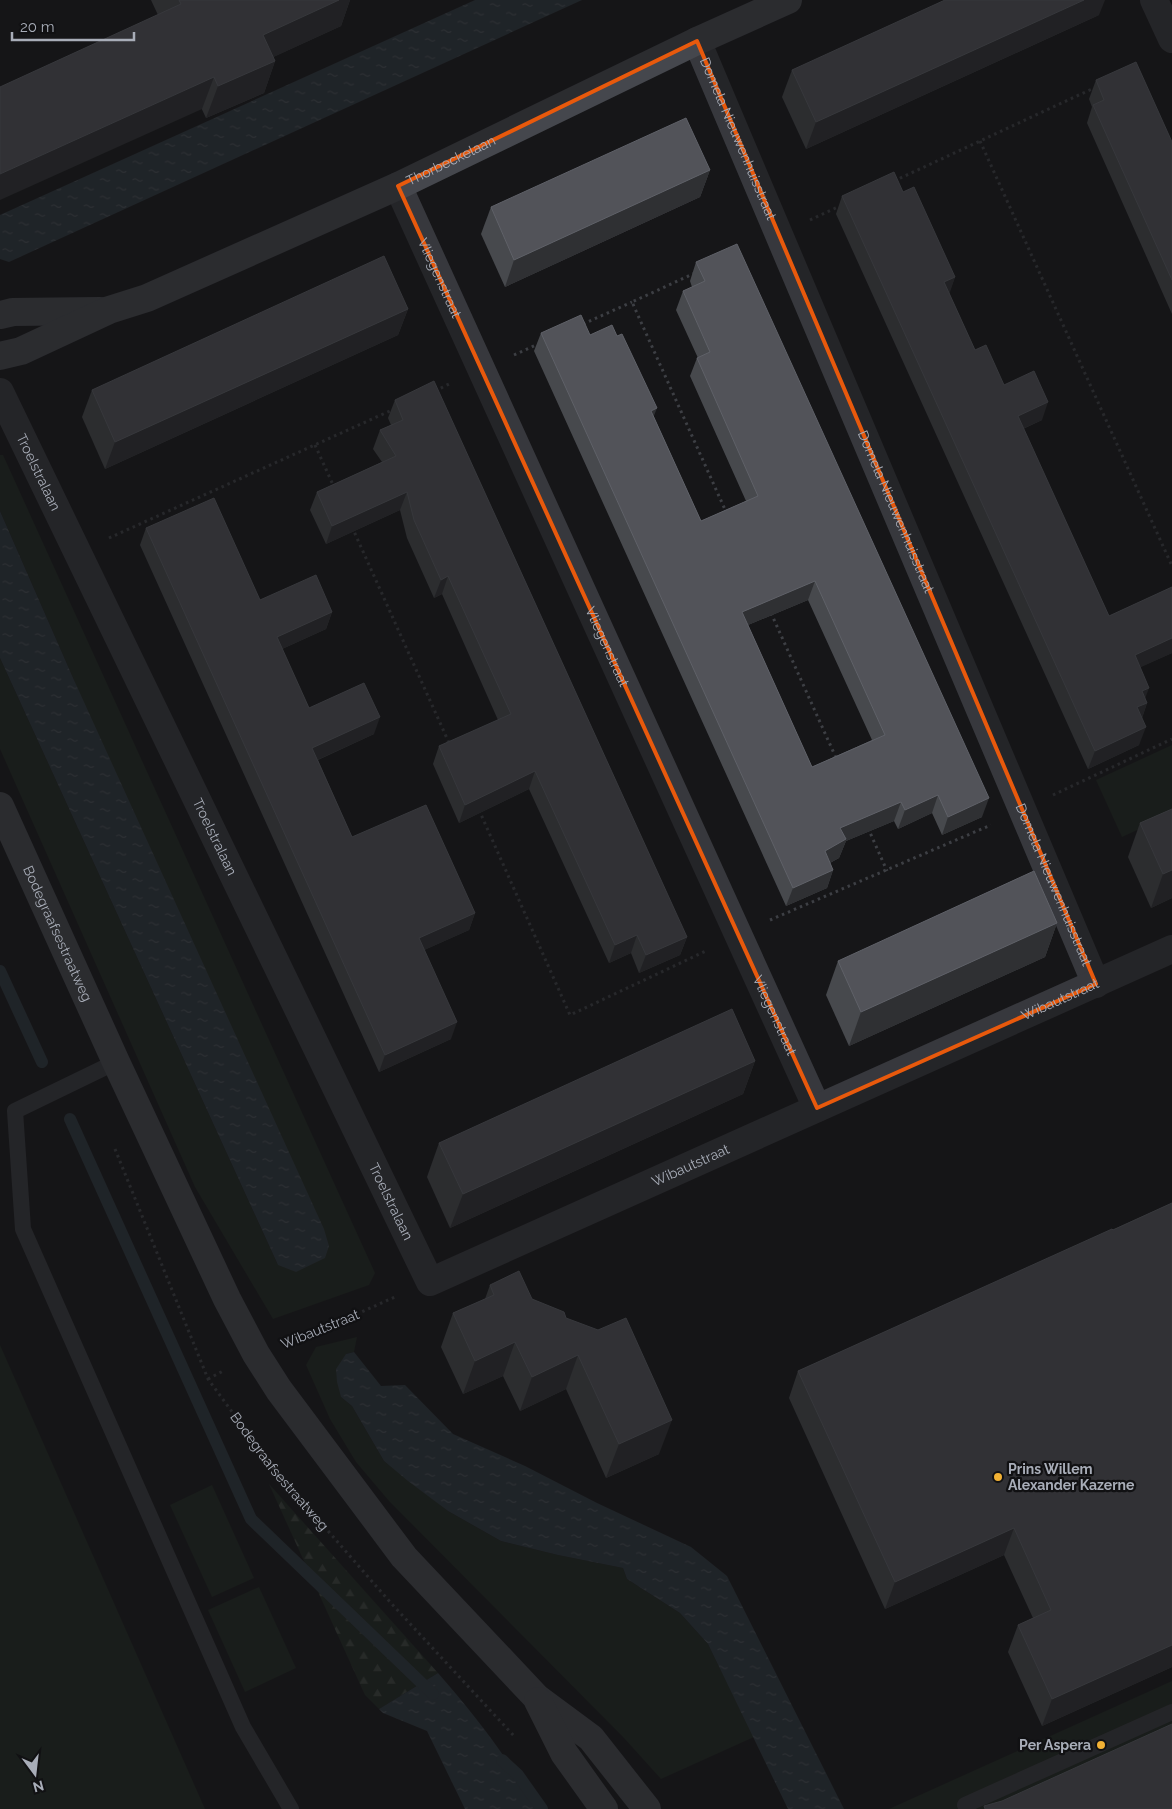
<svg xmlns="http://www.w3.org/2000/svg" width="1172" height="1809" viewBox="0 0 1172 1809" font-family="Raleway,sans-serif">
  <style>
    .grass { fill: #1e261f }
    .forest { fill: url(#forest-firs) }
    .water { fill: url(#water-ripples) }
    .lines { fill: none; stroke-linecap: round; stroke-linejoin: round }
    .stream { stroke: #2c353c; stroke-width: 12 }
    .path { stroke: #3d3f44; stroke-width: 3; stroke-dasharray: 2.5 4; stroke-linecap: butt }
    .service { stroke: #37383d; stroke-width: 16 }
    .minor { stroke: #37383d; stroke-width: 28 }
    .secondary { stroke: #45474d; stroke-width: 28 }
    .wall { fill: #47494d; fill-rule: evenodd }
    .shaded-wall { fill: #2f3033 }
    .building { fill: #525359; stroke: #5f6168; fill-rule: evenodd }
    .marked { fill: none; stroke: #e8590c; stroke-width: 4; stroke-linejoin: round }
    .poi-dot { fill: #f2b134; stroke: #111113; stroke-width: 2 }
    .labels { text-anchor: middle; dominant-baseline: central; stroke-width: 4.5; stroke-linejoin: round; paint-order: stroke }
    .street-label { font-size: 14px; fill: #a8adb8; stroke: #111113 }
    .poi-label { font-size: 14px; font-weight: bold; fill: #a8adb8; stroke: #111113; text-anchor: start }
  </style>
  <defs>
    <pattern id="forest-firs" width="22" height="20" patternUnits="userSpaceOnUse" patternTransform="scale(1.25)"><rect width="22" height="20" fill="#1e261f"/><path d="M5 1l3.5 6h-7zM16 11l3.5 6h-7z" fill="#3c433d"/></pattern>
    <pattern id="water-ripples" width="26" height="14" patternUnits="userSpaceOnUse" patternTransform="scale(1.25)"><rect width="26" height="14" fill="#2c353c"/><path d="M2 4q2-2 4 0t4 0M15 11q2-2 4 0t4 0" fill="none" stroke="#485056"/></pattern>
  </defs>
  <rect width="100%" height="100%" fill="#161618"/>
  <g class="grass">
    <polygon points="0,455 3,455 375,1273 369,1285 273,1319 195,1187 0,749 0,658 278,1265 74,680 0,511"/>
    <polygon points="1172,745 1172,814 1122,837 1096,780"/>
    <polygon points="357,1337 354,1352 346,1354 341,1397 352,1406 384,1461 448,1511 501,1541 558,1555 623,1568 627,1579 680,1613 708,1644 754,1737 661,1779 624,1738 389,1501 356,1462 330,1419 306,1365 316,1347"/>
    <polygon points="0,1345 205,1809 0,1809"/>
    <polygon points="212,1485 254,1578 212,1597 170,1505"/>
    <polygon points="259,1587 296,1668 245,1692 208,1610"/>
    <polygon points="1172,1681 1172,1809 889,1809"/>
  </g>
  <polygon class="forest" points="269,1484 438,1673 379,1709 365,1695"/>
  <g class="water">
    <polygon points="475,0 582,0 9,262 0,259 0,215"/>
    <polygon points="0,511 74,680 324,1229 329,1246 325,1258 296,1272 278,1265 0,658"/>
    <polygon points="354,1352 381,1386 405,1385 453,1434 525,1466 597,1503 691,1547 727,1576 844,1809 788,1809 708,1644 680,1613 627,1579 623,1568 558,1555 501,1541 448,1511 408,1481 384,1461 352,1406 341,1397 337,1382 336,1369 346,1354"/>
    <path d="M438,1673C475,1715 510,1761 538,1809H465L427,1731L383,1713L379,1709Z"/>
  </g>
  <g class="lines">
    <g class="stream">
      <polyline points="0,971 42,1062"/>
      <polyline points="70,1119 251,1519 433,1694"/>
      <polyline points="502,1760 518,1775 542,1809"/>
    </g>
    <g class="path">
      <polyline points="980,141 1172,566"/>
      <polyline points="894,181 1094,88"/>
      <polyline points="810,220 840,206"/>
      <polyline points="695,273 632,302 727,514"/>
      <polyline points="583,324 632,302"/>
      <polyline points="514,355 538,344"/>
      <polyline points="435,391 449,384"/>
      <polyline points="315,445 334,487"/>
      <polyline points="352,527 450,745"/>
      <polyline points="109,538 392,410"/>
      <polyline points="771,613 837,760"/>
      <polyline points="1053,795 1172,739"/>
      <polyline points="479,810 570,1015 708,950"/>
      <polyline points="868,828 887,871"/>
      <polyline points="770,920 991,825"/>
      <path id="s1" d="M115,1149L208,1379L274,1469L390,1602L514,1736"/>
      <polyline points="290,1341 357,1314 397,1296"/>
      <polyline points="208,1379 225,1370"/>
    </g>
    <g class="service">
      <polyline points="116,1062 15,1111 23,1229 243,1727 291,1809"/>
      <polyline points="965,1805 1172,1712"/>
    </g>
    <g class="minor">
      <polyline points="1154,0 1172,39"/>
      <path id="s2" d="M697,41L1096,984"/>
      <path id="s3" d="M398,186L817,1108"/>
      <path id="s4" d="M0,392L430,1282L1172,949"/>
    </g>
    <g class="secondary">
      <polyline points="0,315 13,312 100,311"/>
      <path id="s5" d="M0,356L21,351L109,310L147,298L398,186L697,41L788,0"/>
      <path id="s6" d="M0,806L116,1062L227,1299L256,1354L279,1390L404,1557L537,1698L591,1738L647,1809"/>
      <polyline points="538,1701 564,1753 604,1809"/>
    </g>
  </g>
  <g class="wall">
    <polygon points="151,0 350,0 341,26 273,57 275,61 264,93 206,118"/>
    <polygon points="1099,15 806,149 782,97 792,70"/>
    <polygon points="1096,80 1172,142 1172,314 1087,123 1092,107 1089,99"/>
    <polygon points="710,170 700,197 505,287 481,234 491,207"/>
    <polygon points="903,192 955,277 949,293 975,350 1004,385 1042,420 1023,429 1109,616 1172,587 1172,653 1140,667 1145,699 1147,703 1142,718 1139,745 1088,769 836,214 842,196"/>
    <path d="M696,262L982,817L942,835L932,813L898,829L894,821L846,841L839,858L830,863L833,870L827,888L786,906L534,351L541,333L590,335L654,417L701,521L746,501L690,376L697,358H698L676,310L683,291L692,287L690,281ZM808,600L872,740L812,767L748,625Z"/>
    <polygon points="408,309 398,335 105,469 82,417 92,390"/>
    <polygon points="395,400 687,937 680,955 639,973 631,953 609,963 529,789 459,823 433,764 439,746 498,720 442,594 434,598 407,538 400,510 326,544 310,510 317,492 382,462 373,449 380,430 391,425 388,418"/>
    <polygon points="146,528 260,600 332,612 326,629 282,649 309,708 374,734 318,760 352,837 475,913 469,930 424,950 451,1039 379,1072 140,545"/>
    <polygon points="1172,809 1172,898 1151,908 1128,857 1140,823"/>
    <polygon points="1057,923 1045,957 849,1046 826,995 838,961"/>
    <polygon points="755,1061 743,1094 450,1228 427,1177 439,1143"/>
    <polygon points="1172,1203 1172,1667 1042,1726 1008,1652 1018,1625 1033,1618 1004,1555 885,1609 789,1398 798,1371"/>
    <polygon points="490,1285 532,1299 566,1318 659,1454 606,1478 566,1389 520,1411 503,1376 463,1394 441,1347 453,1313 485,1299"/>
  </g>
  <g class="shaded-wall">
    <polygon points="335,0 350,0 341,26 252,67 263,35"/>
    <polygon points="1084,0 1105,0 1099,15 806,149 816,122"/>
    <polygon points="275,61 264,93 206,118 218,86"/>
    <polygon points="214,77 202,109 0,200 0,174"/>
    <polygon points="710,170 700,197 505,287 514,260"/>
    <polygon points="955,277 949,295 944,282"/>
    <polygon points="408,309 398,335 105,469 115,442"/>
    <polygon points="1048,402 1042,420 1011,434 1018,416"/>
    <polygon points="657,408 650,426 651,411"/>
    <polygon points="407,492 400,510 326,544 332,526"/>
    <polygon points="448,576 442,594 434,598 441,580"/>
    <polygon points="815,581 808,600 736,630 742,612"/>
    <polygon points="332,612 326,629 271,654 277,637"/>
    <polygon points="1172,638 1172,653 1128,673 1135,655"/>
    <polygon points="1149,688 1143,704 1147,703 1141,721 1131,725 1142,691"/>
    <polygon points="380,717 374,734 306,765 312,748"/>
    <polygon points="1146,727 1139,745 1088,769 1095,751"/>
    <polygon points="535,771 529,789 459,823 465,805"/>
    <polygon points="938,795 932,813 898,829 905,810"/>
    <polygon points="989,798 982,817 942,835 948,817"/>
    <polygon points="901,802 894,821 846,841 839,858 818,869 825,851 840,828"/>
    <polygon points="833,870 827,888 786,906 793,888"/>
    <polygon points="1172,870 1172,898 1151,908 1163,874"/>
    <polygon points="475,913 469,930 413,955 419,938"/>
    <polygon points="1057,923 1045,957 849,1046 861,1012"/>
    <polygon points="637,935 631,953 609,963 615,945"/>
    <polygon points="687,937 680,955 639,973 646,955"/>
    <polygon points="457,1022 451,1039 379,1072 385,1055"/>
    <polygon points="755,1061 743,1094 450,1228 463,1194"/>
    <polygon points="515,1342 503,1376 463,1394 475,1361"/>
    <polygon points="578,1355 566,1389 520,1411 532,1377"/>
    <polygon points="672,1420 659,1454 606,1478 619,1444"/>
    <polygon points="1014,1528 1004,1555 885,1609 895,1582"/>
    <polygon points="1172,1645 1172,1667 1042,1726 1052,1699"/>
  </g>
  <g class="building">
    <polygon points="179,0 339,0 263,35 275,61 218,86 214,77 0,174 0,87 181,4"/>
    <polygon points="945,0 1084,0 816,122 792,70"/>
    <polygon points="1136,62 1172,142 1172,280 1093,105 1104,100 1096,80"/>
    <polygon points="686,118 710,170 514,260 491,207"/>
    <polygon points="894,172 903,192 914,187 955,277 944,282 975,350 986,345 1004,385 1034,371 1048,402 1018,416 1109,616 1172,587 1172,638 1135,655 1149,688 1142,691 1147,703 1137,707 1146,727 1095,751 842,196"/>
    <path d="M737,244L989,798L948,817L938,795L905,810L901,802L840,828L846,839L825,851L833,870L793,888L541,333L581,315L590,335L612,325L617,336L622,334L657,408L651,411L701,521L758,496L697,358L710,352L683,291L705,281L696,262ZM815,581L885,735L812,767L742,612Z"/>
    <polygon points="384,256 408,309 115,442 92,390"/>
    <polygon points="434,381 687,937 646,955 637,935 615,945 535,771 465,805 439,746 511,714 448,576 441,580 414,520 407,492 332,526 317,492 396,456 380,430 403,420 395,400"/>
    <polygon points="214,498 260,600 316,575 332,612 277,637 309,708 364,683 380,717 312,748 352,837 426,805 475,913 419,938 457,1022 385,1055 146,528"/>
    <polygon points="1172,809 1172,870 1163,874 1140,823"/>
    <polygon points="1034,871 1057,923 861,1012 838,961"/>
    <polygon points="732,1009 755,1061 463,1194 439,1143"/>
    <polygon points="1172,1203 1172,1645 1052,1699 1018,1625 1051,1610 1014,1528 895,1582 798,1371 1112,1229 1113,1230"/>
    <polygon points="519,1271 532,1299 564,1312 566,1318 598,1330 626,1318 672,1420 619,1444 578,1355 532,1377 515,1342 475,1361 453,1313 494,1295 490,1285"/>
    <polygon points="1172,1724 1172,1809 985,1809 984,1806 1002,1801"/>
  </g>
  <path d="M0 0H1172V1809H0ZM697,41L1096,984L817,1108L398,186Z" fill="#161618" fill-opacity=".55" fill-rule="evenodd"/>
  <path class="marked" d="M697,41L1096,984L817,1108L398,186Z"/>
  <g class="poi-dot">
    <circle cx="998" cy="1477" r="5"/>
    <circle cx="1101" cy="1745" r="5"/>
  </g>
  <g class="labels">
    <g class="street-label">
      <text stroke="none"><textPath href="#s2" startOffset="106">Domela Nieuwenhuisstraat</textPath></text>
      <text stroke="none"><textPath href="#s5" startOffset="492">Thorbeckelaan</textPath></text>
      <text stroke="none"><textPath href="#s3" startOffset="101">Vliegenstraat</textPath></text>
      <text stroke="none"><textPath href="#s4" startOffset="89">Troelstralaan</textPath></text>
      <text stroke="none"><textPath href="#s2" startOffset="511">Domela Nieuwenhuisstraat</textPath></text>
      <text stroke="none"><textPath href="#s3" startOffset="506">Vliegenstraat</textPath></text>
      <text stroke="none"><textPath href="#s4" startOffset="494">Troelstralaan</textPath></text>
      <text stroke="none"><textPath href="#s2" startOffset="916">Domela Nieuwenhuisstraat</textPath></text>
      <text stroke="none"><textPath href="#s6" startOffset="140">Bodegraafsestraatweg</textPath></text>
      <text stroke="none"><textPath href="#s4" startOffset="1679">Wibautstraat</textPath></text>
      <text stroke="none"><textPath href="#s3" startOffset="911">Vliegenstraat</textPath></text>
      <text stroke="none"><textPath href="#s4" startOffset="1274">Wibautstraat</textPath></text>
      <text stroke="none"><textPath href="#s4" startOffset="899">Troelstralaan</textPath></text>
      <text transform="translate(320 1329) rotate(-22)">Wibautstraat</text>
      <text stroke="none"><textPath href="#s1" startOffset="365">Bodegraafsestraatweg</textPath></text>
    </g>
    <g class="poi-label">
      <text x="1008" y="1469">Prins Willem<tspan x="1008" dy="16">Alexander Kazerne</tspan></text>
      <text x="1091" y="1745" text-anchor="end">Per Aspera</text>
    </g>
  </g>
  <g transform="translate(35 1774) rotate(165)" stroke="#111113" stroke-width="4" paint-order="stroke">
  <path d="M0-4L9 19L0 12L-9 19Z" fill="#a8adb8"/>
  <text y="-8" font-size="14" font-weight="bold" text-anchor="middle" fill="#a8adb8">N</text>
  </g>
  <path d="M12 32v8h122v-8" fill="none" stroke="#a8adb8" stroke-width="2.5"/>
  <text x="20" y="32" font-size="15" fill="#a8adb8" stroke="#111113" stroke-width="4" paint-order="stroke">20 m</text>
</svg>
